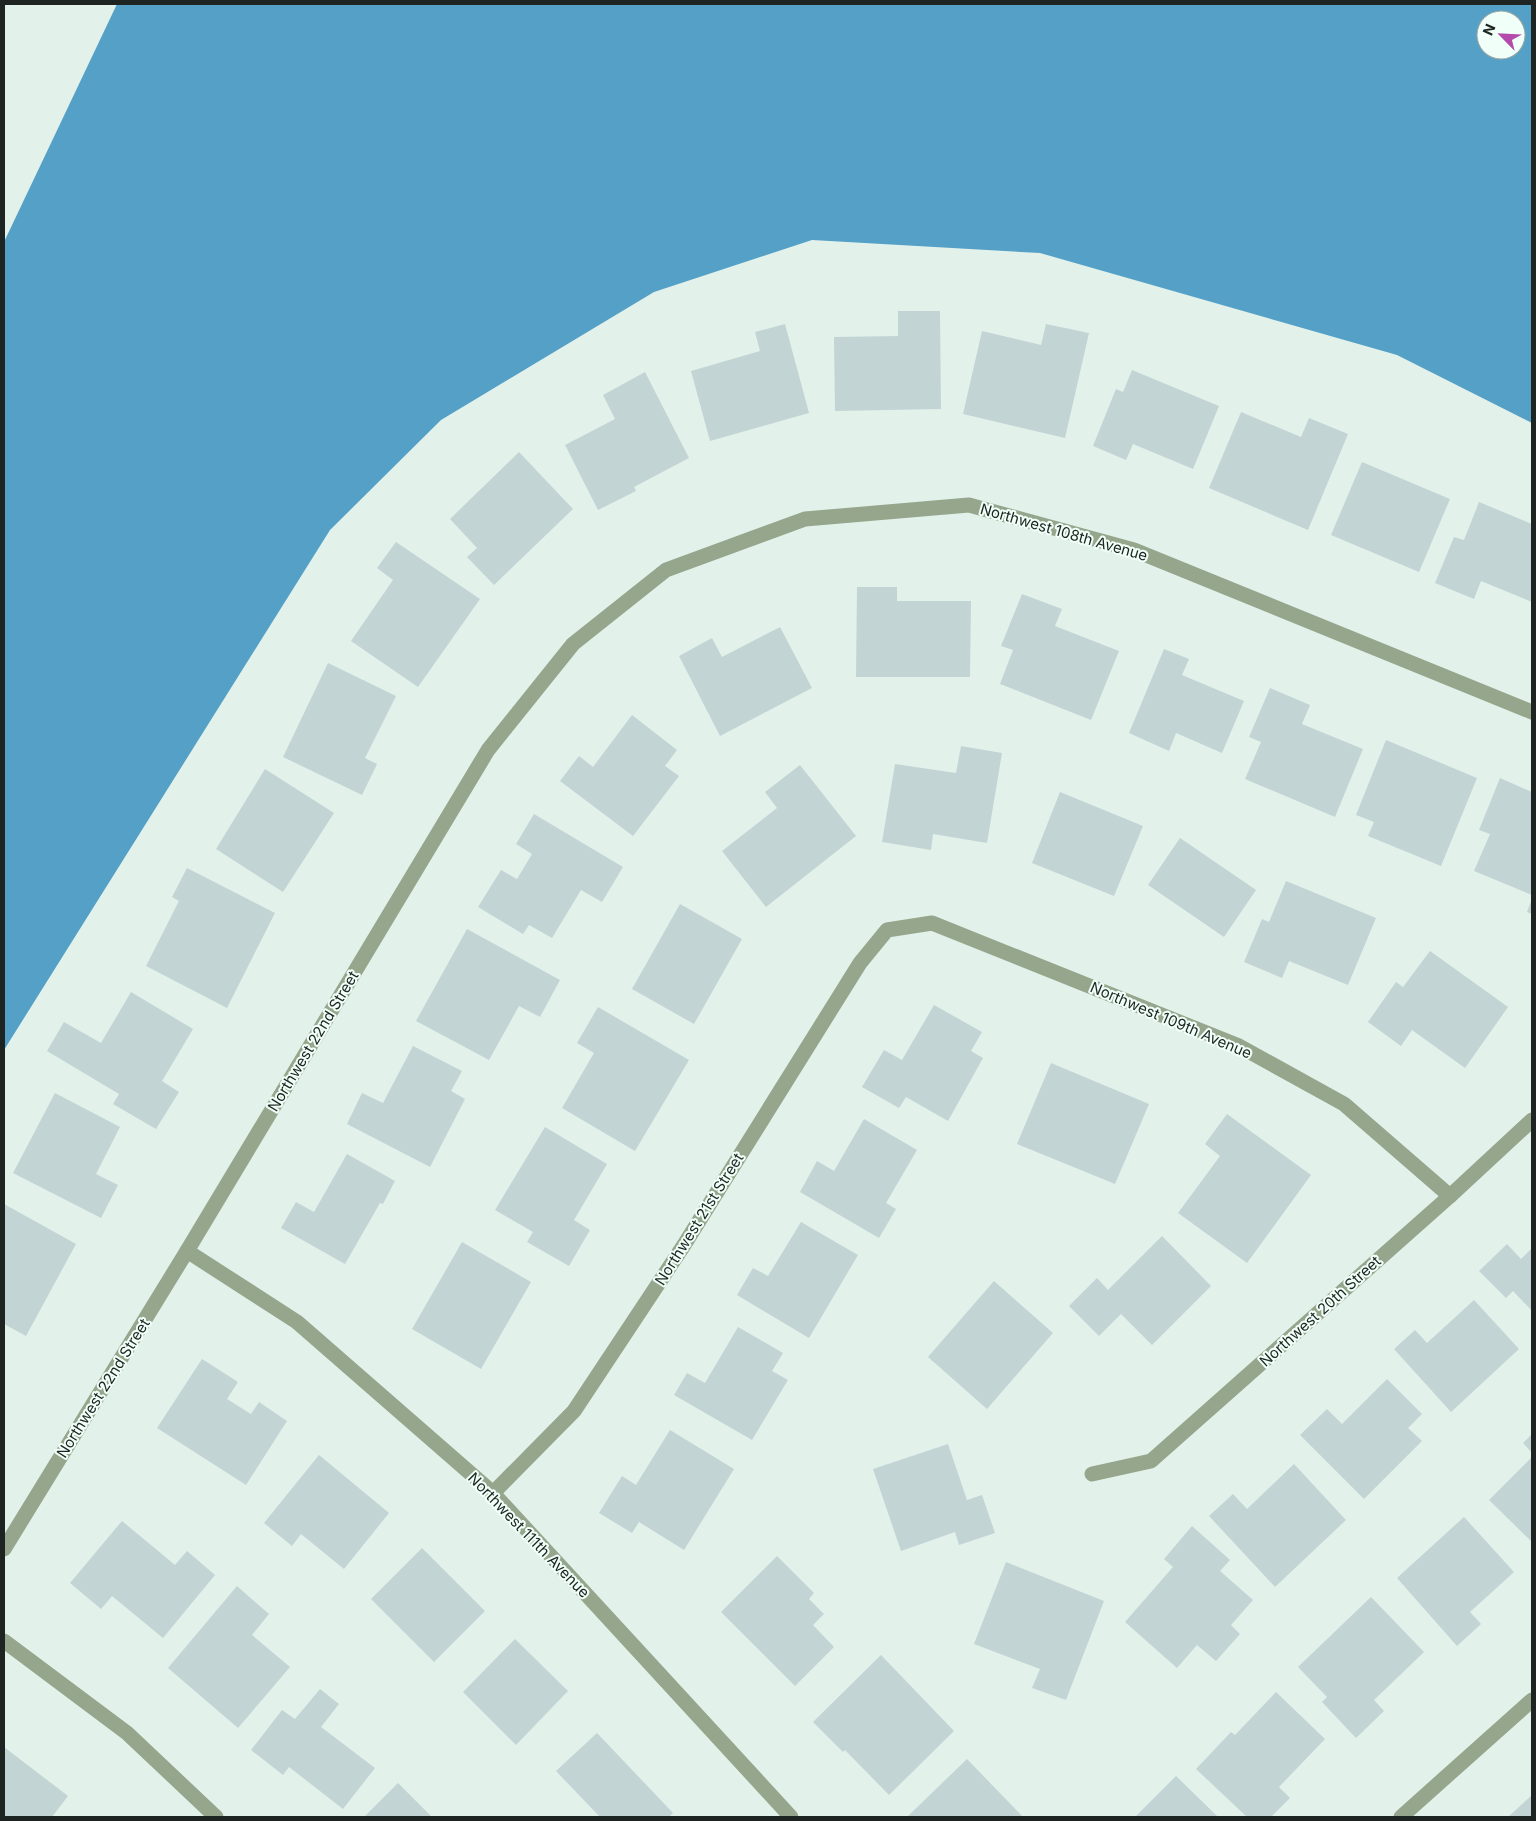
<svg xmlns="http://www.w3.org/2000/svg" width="1536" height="1821" viewBox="0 0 1536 1821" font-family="Inter,sans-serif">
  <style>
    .water { fill: #54a0c6; fill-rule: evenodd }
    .building { fill: #c3d4d5 }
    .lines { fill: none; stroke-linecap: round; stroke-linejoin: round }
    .minor { stroke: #95a68c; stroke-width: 15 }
    .labels { text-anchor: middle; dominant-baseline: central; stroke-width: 4; stroke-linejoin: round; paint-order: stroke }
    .street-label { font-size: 15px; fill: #1e2421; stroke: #f0fff8 }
  </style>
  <rect width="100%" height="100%" fill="#e3f1eb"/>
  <path class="water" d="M117,4H1532V423L1397,355L1040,253L812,240L654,292L441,420L330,530L4,1050V242ZM1486,20H1516V50H1486Z"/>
  <g class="building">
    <polygon points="898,311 940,311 941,409 835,411 834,337 898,336"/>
    <polygon points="785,324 809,413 710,441 691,371 760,351 755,332"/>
    <polygon points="1046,324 1089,333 1065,438 963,414 982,331 1041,345"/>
    <polygon points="1132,370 1219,406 1193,469 1133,444 1126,460 1093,446 1116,389 1123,392"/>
    <polygon points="645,372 689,458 634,487 636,491 598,510 565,445 615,419 603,395"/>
    <polygon points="1241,412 1301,437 1309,418 1348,434 1308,530 1209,488"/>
    <polygon points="519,452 573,509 494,585 467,557 477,548 450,519"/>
    <polygon points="1362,462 1450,499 1419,572 1331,535"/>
    <polygon points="1479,502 1532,524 1532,602 1481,581 1474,599 1435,583 1454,537 1464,540"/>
    <polygon points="396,542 480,599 418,687 351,641 393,580 377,568"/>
    <polygon points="857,587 897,587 897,601 971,601 970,677 856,677"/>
    <polygon points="1022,594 1062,609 1055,626 1119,651 1091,720 1000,684 1013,650 1001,646"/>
    <polygon points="780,627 812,688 720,736 679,656 712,638 722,657"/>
    <polygon points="1164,649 1189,659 1182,675 1244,701 1222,753 1176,733 1169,751 1129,733"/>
    <polygon points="328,663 396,696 365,758 377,764 362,795 283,757"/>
    <polygon points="1270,688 1310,705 1302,724 1363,749 1335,817 1245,779 1261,742 1249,737"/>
    <polygon points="632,715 677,750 665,766 679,776 633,836 560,781 579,756 593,767"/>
    <polygon points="1386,740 1477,778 1441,866 1368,836 1374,822 1356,815"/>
    <polygon points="961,746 1002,753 987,843 933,834 931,850 882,842 895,764 956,773"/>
    <polygon points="800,765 856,836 766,907 722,851 777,808 765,792"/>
    <polygon points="265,769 334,813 283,892 216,849"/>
    <polygon points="1500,778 1532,792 1532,895 1474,871 1490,834 1479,830"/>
    <polygon points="1060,792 1143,826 1114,896 1032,863"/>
    <polygon points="534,814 623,867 602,902 581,890 552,938 529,925 523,934 478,907 501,870 517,879 532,854 516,844"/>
    <polygon points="1180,838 1256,890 1224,937 1148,885"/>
    <polygon points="187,868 275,913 227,1008 146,966 179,901 172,897"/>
    <polygon points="1286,881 1376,918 1348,985 1289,961 1282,978 1244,962 1262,919 1269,922"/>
    <polygon points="1532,899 1532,914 1527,912"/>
    <polygon points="680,904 742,939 694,1024 632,989"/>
    <polygon points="467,929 560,980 540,1017 519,1006 489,1060 416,1021"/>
    <polygon points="1430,951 1508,1007 1465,1068 1412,1030 1401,1046 1368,1022 1396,982 1403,987"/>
    <polygon points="131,992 193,1029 162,1081 179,1092 156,1129 113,1104 119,1094 47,1051 64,1022 101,1043"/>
    <polygon points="934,1005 982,1032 971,1051 983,1058 948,1121 906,1097 899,1108 862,1087 884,1050 902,1060"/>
    <polygon points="598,1007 689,1060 635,1151 562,1108 594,1053 577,1043"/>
    <polygon points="413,1046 462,1071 451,1091 465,1099 430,1167 347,1124 362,1093 383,1103"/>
    <polygon points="1051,1063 1149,1104 1115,1184 1017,1144"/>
    <polygon points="55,1093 120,1127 96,1174 118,1185 101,1218 13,1173"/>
    <polygon points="1227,1114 1311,1175 1247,1263 1178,1213 1220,1156 1205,1144"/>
    <polygon points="864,1119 917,1150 886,1203 896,1209 879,1238 800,1192 817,1161 834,1171"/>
    <polygon points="545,1127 607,1164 574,1220 590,1230 569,1266 527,1242 533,1232 495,1210"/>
    <polygon points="347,1154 395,1181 383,1204 380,1203 345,1264 281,1228 296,1202 314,1212"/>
    <polygon points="4,1204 76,1244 26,1336 4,1324"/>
    <polygon points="801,1222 858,1255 809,1338 737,1295 753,1268 768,1276"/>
    <polygon points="1162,1236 1211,1286 1152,1345 1121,1314 1099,1336 1069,1306 1097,1278 1108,1290"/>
    <polygon points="462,1242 531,1282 481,1369 412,1329"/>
    <polygon points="1507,1244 1521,1259 1532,1248 1532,1311 1513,1291 1506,1298 1479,1271"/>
    <polygon points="994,1281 1053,1333 987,1409 928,1357"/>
    <polygon points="1474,1300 1519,1349 1451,1412 1394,1349 1415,1330 1427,1343"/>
    <polygon points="738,1327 783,1353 772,1371 788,1380 752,1440 674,1395 687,1373 705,1383"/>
    <polygon points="202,1359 238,1382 227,1399 251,1414 259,1402 287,1421 246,1485 157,1428"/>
    <polygon points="1387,1379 1422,1414 1408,1428 1422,1441 1364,1499 1300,1435 1327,1409 1342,1424"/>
    <polygon points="670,1430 734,1469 684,1550 639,1522 632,1533 599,1513 622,1476 636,1485"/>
    <polygon points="1532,1434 1532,1453 1523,1443"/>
    <polygon points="948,1444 967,1500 982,1495 995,1533 959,1545 955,1532 901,1551 873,1469"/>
    <polygon points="319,1455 389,1513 344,1569 301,1534 292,1546 264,1523"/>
    <polygon points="1532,1457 1532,1542 1489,1500"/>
    <polygon points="1294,1464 1346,1520 1275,1587 1209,1516 1233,1494 1247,1509"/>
    <polygon points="1464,1517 1514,1572 1470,1612 1481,1624 1457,1646 1397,1578"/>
    <polygon points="122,1521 175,1565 187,1551 215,1575 163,1638 112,1596 101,1609 70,1583"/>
    <polygon points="1192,1526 1230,1560 1220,1571 1253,1600 1231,1625 1240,1634 1216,1661 1197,1645 1177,1668 1125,1622 1173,1567 1164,1559"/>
    <polygon points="422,1548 485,1611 434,1662 371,1599"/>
    <polygon points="777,1556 814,1593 809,1599 824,1614 813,1625 834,1647 795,1686 721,1612"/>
    <polygon points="1006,1562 1104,1601 1066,1700 1032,1688 1040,1669 974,1644"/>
    <polygon points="237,1586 269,1614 252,1635 290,1667 238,1728 168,1668"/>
    <polygon points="1371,1597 1424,1652 1374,1700 1384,1711 1356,1738 1322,1702 1327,1697 1298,1667"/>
    <polygon points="515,1639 568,1691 516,1745 463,1692"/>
    <polygon points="881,1655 954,1731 889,1795 845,1750 843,1752 813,1722"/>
    <polygon points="320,1689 339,1704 321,1727 375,1768 343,1809 289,1767 283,1775 251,1750 282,1710 295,1719"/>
    <polygon points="1276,1692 1325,1739 1279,1787 1290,1798 1271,1817 1247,1817 1196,1769 1231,1732 1235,1735"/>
    <polygon points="597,1733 673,1813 669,1817 600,1817 556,1771"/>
    <polygon points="4,1747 68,1796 52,1817 4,1817"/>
    <polygon points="967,1759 1023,1817 907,1817"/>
    <polygon points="1176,1776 1218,1817 1135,1817"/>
    <polygon points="398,1783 432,1817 364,1817"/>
    <polygon points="1532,1795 1532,1817 1508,1817"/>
  </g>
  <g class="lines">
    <g class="minor">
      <polyline points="187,1251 297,1322 493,1493 791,1817"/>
      <polyline points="1092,1474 1151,1461 1450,1196 1532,1120"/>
      <polyline points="493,1493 574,1411 684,1245 860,963 887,930 932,923 1239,1046 1344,1104 1450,1196"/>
      <polyline points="4,1549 187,1251 488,750 573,644 666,570 805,519 969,505 1134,550 1532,712"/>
      <polyline points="4,1641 127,1733 216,1817"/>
      <polyline points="1401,1817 1532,1700"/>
    </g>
  </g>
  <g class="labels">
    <g class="street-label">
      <text transform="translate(1064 532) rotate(16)">Northwest 108th Avenue</text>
      <text transform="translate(1171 1020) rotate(23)">Northwest 109th Avenue</text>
      <text transform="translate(313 1041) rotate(-59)">Northwest 22nd Street</text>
      <text transform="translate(699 1219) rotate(-58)">Northwest 21st Street</text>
      <text transform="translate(1320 1311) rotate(-42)">Northwest 20th Street</text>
      <text transform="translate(103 1388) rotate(-58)">Northwest 22nd Street</text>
      <text transform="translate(529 1535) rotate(46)">Northwest 111th Avenue</text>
    </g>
  </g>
  <rect width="1536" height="1821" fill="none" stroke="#1e2421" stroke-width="10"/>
  <g transform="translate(1501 35) rotate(294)"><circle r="24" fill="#f0fff8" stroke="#9ca7a2"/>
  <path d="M0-4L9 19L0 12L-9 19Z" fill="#b34aac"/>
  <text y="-8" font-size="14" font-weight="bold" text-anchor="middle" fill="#1e2421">N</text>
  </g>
</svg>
